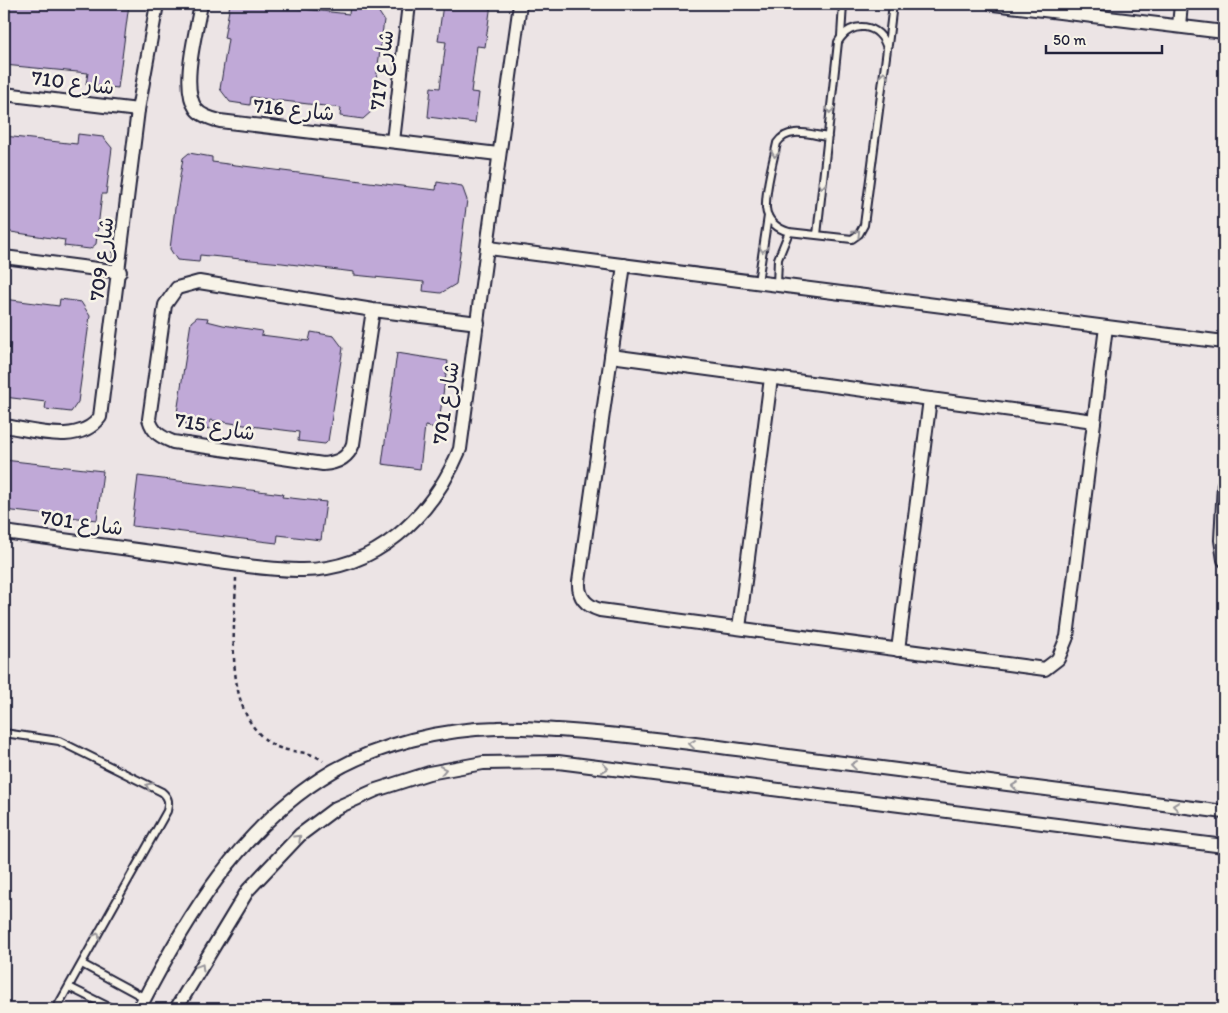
<svg xmlns="http://www.w3.org/2000/svg" width="1228" height="1013" viewBox="0 0 1228 1013" font-family="Itim,'Playpen Sans Arabic',sans-serif">
  <style>
    .building { fill: #c0a9d7; stroke: #22223b }
    .lines { fill: none; stroke-linecap: round; stroke-linejoin: round }
    .service-casing { stroke: #22223b; stroke-width: 10 }
    .minor-casing { stroke: #22223b; stroke-width: 16 }
    .path { stroke: #22223b; stroke-width: 2.5; stroke-dasharray: 4 4; stroke-linecap: butt }
    .service { stroke: #f7f3e8; stroke-width: 6 }
    .minor { stroke: #f7f3e8; stroke-width: 12 }
    .oneway { stroke: #97959a }
    .labels { text-anchor: middle; dominant-baseline: central; stroke-width: 5; stroke-linejoin: round; paint-order: stroke }
    .street-label { font-size: 21px; fill: #22223b; stroke: #f7f3e8 }
  </style>
  <rect width="100%" height="100%" fill="#ece4e5"/>
  <filter id="ink" filterUnits="userSpaceOnUse"><feTurbulence type="fractalNoise" baseFrequency=".02" numOctaves="2"/><feDisplacementMap in="SourceGraphic" scale="10" xChannelSelector="R" yChannelSelector="G"/><feConvolveMatrix kernelMatrix="1 2 1 2 8 2 1 2 1" color-interpolation-filters="sRGB"/></filter>
  <g filter="url(#ink)">
    <g class="building">
      <polygon points="4,4 129,4 118,88 86,84 88,73 4,65"/>
      <polygon points="230,4 256,4 349,14 350,7 378,11 384,20 372,111 363,119 340,116 341,108 251,97 250,105 230,102 220,89 228,39 224,38"/>
      <polygon points="443,4 491,4 485,47 477,46 471,92 479,93 475,123 428,117 431,87 440,88 446,42 438,41"/>
      <polygon points="78,134 103,137 112,148 106,194 102,194 96,244 90,249 64,246 65,240 4,231 4,136 77,144"/>
      <polygon points="189,153 212,157 212,162 393,185 436,190 437,182 462,186 467,200 456,284 441,293 423,291 424,282 354,275 354,272 282,263 200,255 199,262 177,260 170,249 175,208 183,158"/>
      <polygon points="4,299 59,306 60,299 81,302 90,316 78,402 71,412 45,409 46,402 4,397 10,344 4,343"/>
      <polygon points="197,317 208,318 207,321 223,325 262,331 261,335 309,341 311,332 334,336 343,348 328,441 325,444 298,441 299,432 251,426 210,420 209,429 188,425 182,421 177,413 191,322"/>
      <polygon points="397,353 448,361 438,428 425,426 420,469 382,464"/>
      <polygon points="4,460 103,471 97,520 4,510"/>
      <polygon points="138,476 283,494 282,497 326,502 321,540 278,535 277,543 132,526"/>
    </g>
    <g class="lines">
      <defs>
        <g id="service">
          <polyline points="841,36 843,4"/>
          <polyline points="888,45 893,4"/>
          <path d="M817,235L838,42C851,19 881,23 887,49L864,225L859,234L852,239L789,232C778,229 767,221 766,208C765,189 773,162 777,143C788,126 811,135 828,137"/>
          <polyline points="758,282 768,216"/>
          <polyline points="777,285 778,259 789,232"/>
          <path d="M4,733L59,741L162,792C169,798 169,802 167,811L56,1009"/>
          <polyline points="82,964 145,998"/>
          <polyline points="69,987 113,1009"/>
        </g>
        <g id="minor">
          <path d="M201,4C197,29 180,87 196,109C201,116 212,119 220,121L498,154"/>
          <polyline points="993,4 1224,32"/>
          <polyline points="1179,26 1181,4"/>
          <polyline points="4,94 138,110"/>
          <polyline points="393,141 409,4"/>
          <polyline points="489,248 1224,342"/>
          <polyline points="4,257 120,272"/>
          <path d="M624,265L579,582C578,597 586,606 600,610L1045,669L1058,659L1067,637L1106,327"/>
          <path d="M373,310L353,444C348,458 338,463 323,464L173,442C161,437 153,433 149,419L165,305L177,288L199,282L373,310L478,323"/>
          <polyline points="611,356 1094,421"/>
          <path d="M4,426C33,430 80,446 100,417L138,110L157,4"/>
          <polyline points="1224,484 1221,540 1224,560"/>
          <path d="M4,532C63,540 122,548 181,556C219,562 258,569 298,570C375,572 432,516 460,449C481,300 499,152 520,4"/>
          <polyline points="739,628 771,378"/>
          <polyline points="898,650 930,399"/>
          <path d="M139,1009C186,918 241,825 333,771C380,744 442,729 497,728C517,727 538,729 558,730C635,735 712,746 788,756C934,775 1079,793 1224,812"/>
          <polyline points="176,1009 248,890 300,835 336,808 376,790 429,773 483,763 558,762 1224,846"/>
        </g>
      </defs>
      <use href="#service" class="service-casing"/>
      <use href="#minor" class="minor-casing"/>
      <path class="path" d="M236,578C235,630 222,710 270,743C287,755 307,748 323,761"/>
      <use href="#service" class="service"/>
      <use href="#minor" class="minor"/>
    </g>
    <defs><path id="oneway-chevron" d="M-2-3.5L2.5 0L-2 3.5" fill="none" stroke-width="1.6" stroke-linecap="round" stroke-linejoin="round" transform="scale(1.25)"/></defs>
    <g class="oneway">
      <use href="#oneway-chevron" transform="translate(884 75) rotate(-82)"/>
      <use href="#oneway-chevron" transform="translate(830 110) rotate(96)"/>
      <use href="#oneway-chevron" transform="translate(775 154) rotate(99)"/>
      <use href="#oneway-chevron" transform="translate(822 185) rotate(96)"/>
      <use href="#oneway-chevron" transform="translate(857 233) rotate(-46)"/>
      <use href="#oneway-chevron" transform="translate(763 249) rotate(98)"/>
      <use href="#oneway-chevron" transform="translate(692 744) rotate(-173)"/>
      <use href="#oneway-chevron" transform="translate(854 765) rotate(-173)"/>
      <use href="#oneway-chevron" transform="translate(605 768) rotate(7)"/>
      <use href="#oneway-chevron" transform="translate(443 770) rotate(-11)"/>
      <use href="#oneway-chevron" transform="translate(149 786) rotate(-153)"/>
      <use href="#oneway-chevron" transform="translate(1015 786) rotate(-173)"/>
      <use href="#oneway-chevron" transform="translate(1176 806) rotate(-173)"/>
      <use href="#oneway-chevron" transform="translate(298 838) rotate(-44)"/>
      <use href="#oneway-chevron" transform="translate(97 936) rotate(-61)"/>
      <use href="#oneway-chevron" transform="translate(201 967) rotate(-59)"/>
    </g>
  </g>
  <g class="labels">
    <g class="street-label">
      <text transform="translate(381 70) rotate(-83)">شارع 717</text>
      <text transform="translate(73 82) rotate(7)">شارع 710</text>
      <text transform="translate(294 109) rotate(6)">شارع 716</text>
      <text transform="translate(101 259) rotate(-83)">شارع 709</text>
      <text transform="translate(445 403) rotate(-81)">شارع 701</text>
      <text transform="translate(215 426) rotate(10)">شارع 715</text>
      <text transform="translate(82 522) rotate(8)">شارع 701</text>
    </g>
  </g>
  <rect width="1228" height="1013" fill="none" stroke="#f7f3e8" stroke-width="20"/>
  <rect x="10" y="10" width="1208" height="993" fill="none" stroke="#22223b" stroke-width="2" filter="url(#ink)"/>
  <path d="M1046 45v8h116v-8" fill="none" stroke="#22223b" stroke-width="2.5"/>
  <text x="1053" y="45" font-size="15" fill="#22223b" stroke="#f7f3e8" stroke-width="4" paint-order="stroke">50 m</text>
</svg>
